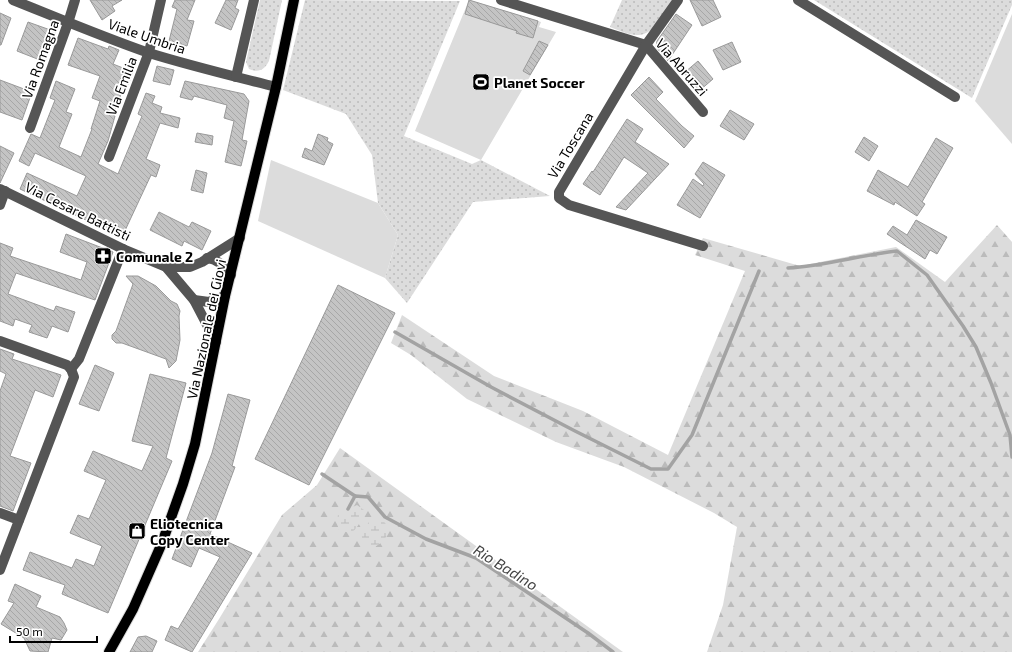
<svg xmlns="http://www.w3.org/2000/svg" width="1012" height="652" viewBox="0 0 1012 652" font-family="'Exo 2',sans-serif">
  <style>
    .grass { fill: url(#grass-dots) }
    .forest { fill: url(#forest-firs) }
    .wetland { fill: url(#wetland-marsh) }
    .green { fill: #dcdcdc }
    .lines { fill: none; stroke-linecap: round; stroke-linejoin: round }
    .stream { stroke: #a3a3a3; stroke-width: 3.5 }
    .building { fill: url(#building-back-hatch); stroke: #999 }
    .major-casing { stroke: #dbdbdb; stroke-width: 12 }
    .minor { stroke: #555; stroke-width: 10 }
    .major { stroke: #000; stroke-width: 10 }
    .labels { text-anchor: middle; dominant-baseline: central; stroke-width: 3.5; stroke-linejoin: round; paint-order: stroke }
    .street-label { font-size: 14px; fill: #000; stroke: #fff }
    .poi-label { font-size: 14px; font-weight: bold; fill: #000; stroke: #fff; text-anchor: start }
    .water-label { font-size: 15px; font-style: italic; fill: #444; stroke: #fff }
  </style>
  <defs>
    <pattern id="grass-dots" width="8" height="8" patternUnits="userSpaceOnUse"><rect width="8" height="8" fill="#dcdcdc"/><path d="M2 2h.1M6 6h.1" fill="none" stroke="#bbb" stroke-width="1.8" stroke-linecap="round"/></pattern>
    <pattern id="forest-firs" width="22" height="20" patternUnits="userSpaceOnUse"><rect width="22" height="20" fill="#dcdcdc"/><path d="M5 1l3.5 6h-7zM16 11l3.5 6h-7z" fill="#bbb"/></pattern>
    <pattern id="wetland-marsh" width="20" height="14" patternUnits="userSpaceOnUse"><rect width="20" height="14" fill="#dcdcdc"/><path d="M1 5h8M5 5V1M11 12h8M15 12V8" fill="none" stroke="#bbb"/></pattern>
    <pattern id="building-back-hatch" width="6" height="6" patternUnits="userSpaceOnUse"><rect width="6" height="6" fill="#c4c4c4"/><path d="M-1 5l2 2M0 0l6 6M5-1l2 2" fill="none" stroke="#a7a7a7"/></pattern>
  </defs>
  <rect width="100%" height="100%" fill="#fff"/>
  <g class="grass">
    <path d="M260,0H282L269,61C264,70 259,73 249,69L246,62Z"/>
    <polygon points="305,0 460,1 404,136 472,164 481,160 550,196 473,202 407,303 385,278 398,235 378,203 372,155 346,114 283,90"/>
    <path d="M622,0H673C664,12 654,36 637,35C628,35 618,30 610,27Z"/>
    <polygon points="814,0 1012,0 1012,5 972,98"/>
  </g>
  <g class="forest">
    <polygon points="997,225 1012,242 1012,652 707,652 723,605 737,527 714,513 624,467 556,442 467,399 411,355 391,343 402,315 494,376 583,411 668,455 745,271 695,255 703,238 800,266 896,247 945,282"/>
    <polygon points="340,448 623,652 198,652 219,619 282,515 317,485"/>
  </g>
  <g class="wetland">
    <path d="M357,505L364,510C364,517 357,530 350,533L339,530L337,523L338,514Z"/>
    <path d="M370,520H382L389,527C387,539 383,543 372,548C361,543 361,539 363,528L367,525Z"/>
  </g>
  <g class="green">
    <polygon points="469,0 541,22 539,27 556,32 481,160 415,131"/>
    <polygon points="1012,14 1012,144 975,101"/>
    <polygon points="271,160 378,203 398,235 385,278 258,221"/>
  </g>
  <g class="lines">
    <g class="stream">
      <path d="M788,268C825,266 860,255 897,251L927,275L963,326L976,347L991,383L1010,435L1012,457"/>
      <polyline points="395,332 491,387 575,431 651,469 668,469 692,435 759,271"/>
      <polyline points="322,474 355,496"/>
      <polyline points="348,509 355,496 368,497 385,517 426,539 476,558 588,633 613,652"/>
    </g>
  </g>
  <g class="building">
    <polygon points="90,0 122,0 112,6 115,11 102,20"/>
    <polygon points="175,0 195,0 187,20 194,21 187,46 169,41 177,9 172,7"/>
    <polygon points="226,0 238,0 235,8 239,10 231,30 215,23"/>
    <polygon points="469,0 538,21 533,38 516,33 517,31 465,14"/>
    <polygon points="690,0 713,0 721,17 702,26"/>
    <polygon points="0,13 11,18 1,45 0,45"/>
    <polygon points="676,14 692,25 668,61 656,47 657,41"/>
    <polygon points="28,22 56,32 45,62 17,51"/>
    <polygon points="78,38 108,49 109,46 119,50 113,64 133,72 128,85 125,84 113,115 115,116 108,141 98,164 118,174 142,116 138,114 146,93 155,96 152,103 162,107 160,113 180,118 178,128 160,123 146,159 160,165 156,177 151,175 122,237 20,189 27,173 77,196 86,176 35,153 29,166 19,161 31,134 40,138 55,100 50,98 56,81 75,89 66,112 72,114 59,147 81,157 92,129 91,129 100,101 92,98 100,76 68,65"/>
    <polygon points="539,41 548,45 530,75 523,71"/>
    <polygon points="732,42 741,62 723,70 713,50"/>
    <polygon points="698,61 713,79 699,91 684,73"/>
    <polygon points="157,66 174,70 170,85 153,81"/>
    <polygon points="649,77 663,92 656,99 682,126 694,136 684,148 631,95"/>
    <polygon points="0,80 32,92 22,120 0,112"/>
    <polygon points="185,81 244,94 249,101 242,140 247,141 241,166 225,162 234,121 224,118 227,105 194,96 192,100 180,97"/>
    <polygon points="730,110 754,124 744,140 720,126"/>
    <polygon points="627,119 643,129 635,142 669,164 626,210 616,207 648,173 624,157 600,195 583,184 592,171 593,172"/>
    <polygon points="197,133 213,136 212,145 195,142"/>
    <polygon points="318,134 328,138 327,141 333,144 324,165 302,157 305,148 312,151"/>
    <polygon points="864,137 878,146 869,161 855,152"/>
    <polygon points="936,138 953,148 922,202 925,204 917,216 895,202 894,205 867,191 878,170 908,187"/>
    <polygon points="0,146 14,153 0,183"/>
    <polygon points="703,162 725,175 700,218 677,205 693,179 703,186 704,184 695,174"/>
    <polygon points="196,170 207,173 203,193 191,190"/>
    <polygon points="159,212 189,227 192,222 211,231 202,250 184,241 182,246 150,230"/>
    <polygon points="916,220 947,237 937,254 930,250 925,259 887,234 893,226 907,235"/>
    <polygon points="66,234 113,252 95,300 16,273 8,294 54,311 56,306 75,312 68,332 52,326 47,338 29,332 32,325 15,319 13,326 0,321 0,243 13,248 10,256 81,280 87,262 60,252"/>
    <polygon points="126,276 138,276 156,286 171,301 177,304 180,311 179,316 180,340 176,361 169,368 166,359 122,343 116,343 112,339 112,335 116,331 133,284"/>
    <polygon points="338,285 395,313 309,485 255,459"/>
    <polygon points="0,349 14,354 12,359 61,375 53,397 35,390 10,456 31,463 13,511 0,506 0,391 6,374 0,371"/>
    <polygon points="95,365 114,373 99,411 79,404"/>
    <polygon points="150,374 186,383 166,458 172,461 108,613 62,594 65,585 23,570 30,552 72,568 76,559 94,566 102,546 70,533 78,515 89,519 106,480 84,471 93,451 142,471 153,446 132,441"/>
    <polygon points="228,394 250,400 232,466 235,467 210,534 252,553 192,652 165,640 171,626 178,629 220,557 199,548 191,567 172,559 212,453"/>
    <polygon points="15,584 41,596 36,607 60,617 64,623 67,630 61,640 52,638 48,652 30,651 24,638 1,624 14,603 8,601"/>
    <polygon points="146,636 157,641 152,652 130,652 138,637"/>
  </g>
  <g class="lines">
    <defs>
      <polyline id="major" points="109,652 133,609 162,543 183,484 195,444 225,296 276,87 294,0"/>
    </defs>
    <use href="#major" class="major-casing"/>
    <g class="minor">
      <path d="M13,0C58,18 103,37 149,53C191,66 233,76 276,87"/>
      <polyline points="501,0 646,45 703,112"/>
      <polyline points="678,0 646,45 559,192 559,198 569,205 703,246"/>
      <polyline points="798,0 955,97"/>
      <polyline points="236,77 254,0"/>
      <polyline points="30,128 68,23 75,0"/>
      <polyline points="109,157 149,52 161,0"/>
      <polyline points="0,189 123,249 166,267 194,300 216,342"/>
      <polyline points="0,205 5,191"/>
      <path d="M207,258C218,259 225,266 231,275"/>
      <polyline points="166,267 190,267 202,262 240,238"/>
      <polyline points="194,300 209,302 225,296"/>
      <polyline points="0,341 67,365 71,369"/>
      <polyline points="71,369 79,359 123,249"/>
      <polyline points="0,513 19,520"/>
      <polyline points="0,570 74,377 71,369"/>
    </g>
    <use href="#major" class="major"/>
  </g>
  <defs>
    <symbol id="stadium-square" viewBox="-11 -11 22 22"><rect x="-9" y="-9" width="18" height="18" rx="4" fill="#000" stroke="#fff"/><path d="M0-5a6.5 5 0 1 0 0 10a6.5 5 0 1 0 0-10ZM-3.5-1.8h7v3.6h-7Z" fill="#fff"/></symbol>
    <symbol id="pharmacy-square" viewBox="-11 -11 22 22"><rect x="-9" y="-9" width="18" height="18" rx="4" fill="#000" stroke="#fff"/><path d="M-2-6h4v4h4v4h-4v4h-4v-4h-4v-4h4Z" fill="#fff"/></symbol>
    <symbol id="shop-square" viewBox="-11 -11 22 22"><rect x="-9" y="-9" width="18" height="18" rx="4" fill="#000" stroke="#fff"/><path d="M-5-2.5h2.3a2.7 3.5 0 0 1 5.4 0H5L5.5 6h-11ZM-1.5-2.5h3a1.5 2.3 0 0 0-3 0Z" fill="#fff"/></symbol>
  </defs>
  <g fill-rule="evenodd">
    <use href="#stadium-square" x="471" y="72" width="20" height="20"/>
    <use href="#pharmacy-square" x="93" y="246" width="20" height="20"/>
    <use href="#shop-square" x="127" y="521" width="20" height="20"/>
  </g>
  <g class="labels">
    <g class="street-label">
      <text transform="translate(147 36) rotate(19)">Viale Umbria</text>
      <text transform="translate(40 59) rotate(-70)">Via Romagna</text>
      <text transform="translate(682 67) rotate(49)">Via Abruzzi</text>
      <text transform="translate(121 86) rotate(-69)">Via Emilia</text>
      <text transform="translate(570 145) rotate(-59)">Via Toscana</text>
      <text transform="translate(78 211) rotate(26)">Via Cesare Battisti</text>
      <text transform="translate(206 329) rotate(-78)">Via Nazionale dei Giovi</text>
    </g>
    <g class="poi-label">
      <text x="494" y="82">Planet Soccer</text>
      <text x="116" y="256">Comunale 2</text>
      <text x="150" y="523">Eliotecnica<tspan x="150" dy="16">Copy Center</tspan></text>
    </g>
    <g class="water-label">
      <text transform="translate(506 567) rotate(32)">Rio Badino</text>
    </g>
  </g>
  <path d="M10 636v6h87v-6" fill="none" stroke="#000000" stroke-width="2"/>
  <text x="16" y="636" font-size="12" fill="#000000" stroke="#ffffff" stroke-width="3" paint-order="stroke">50 m</text>
</svg>
